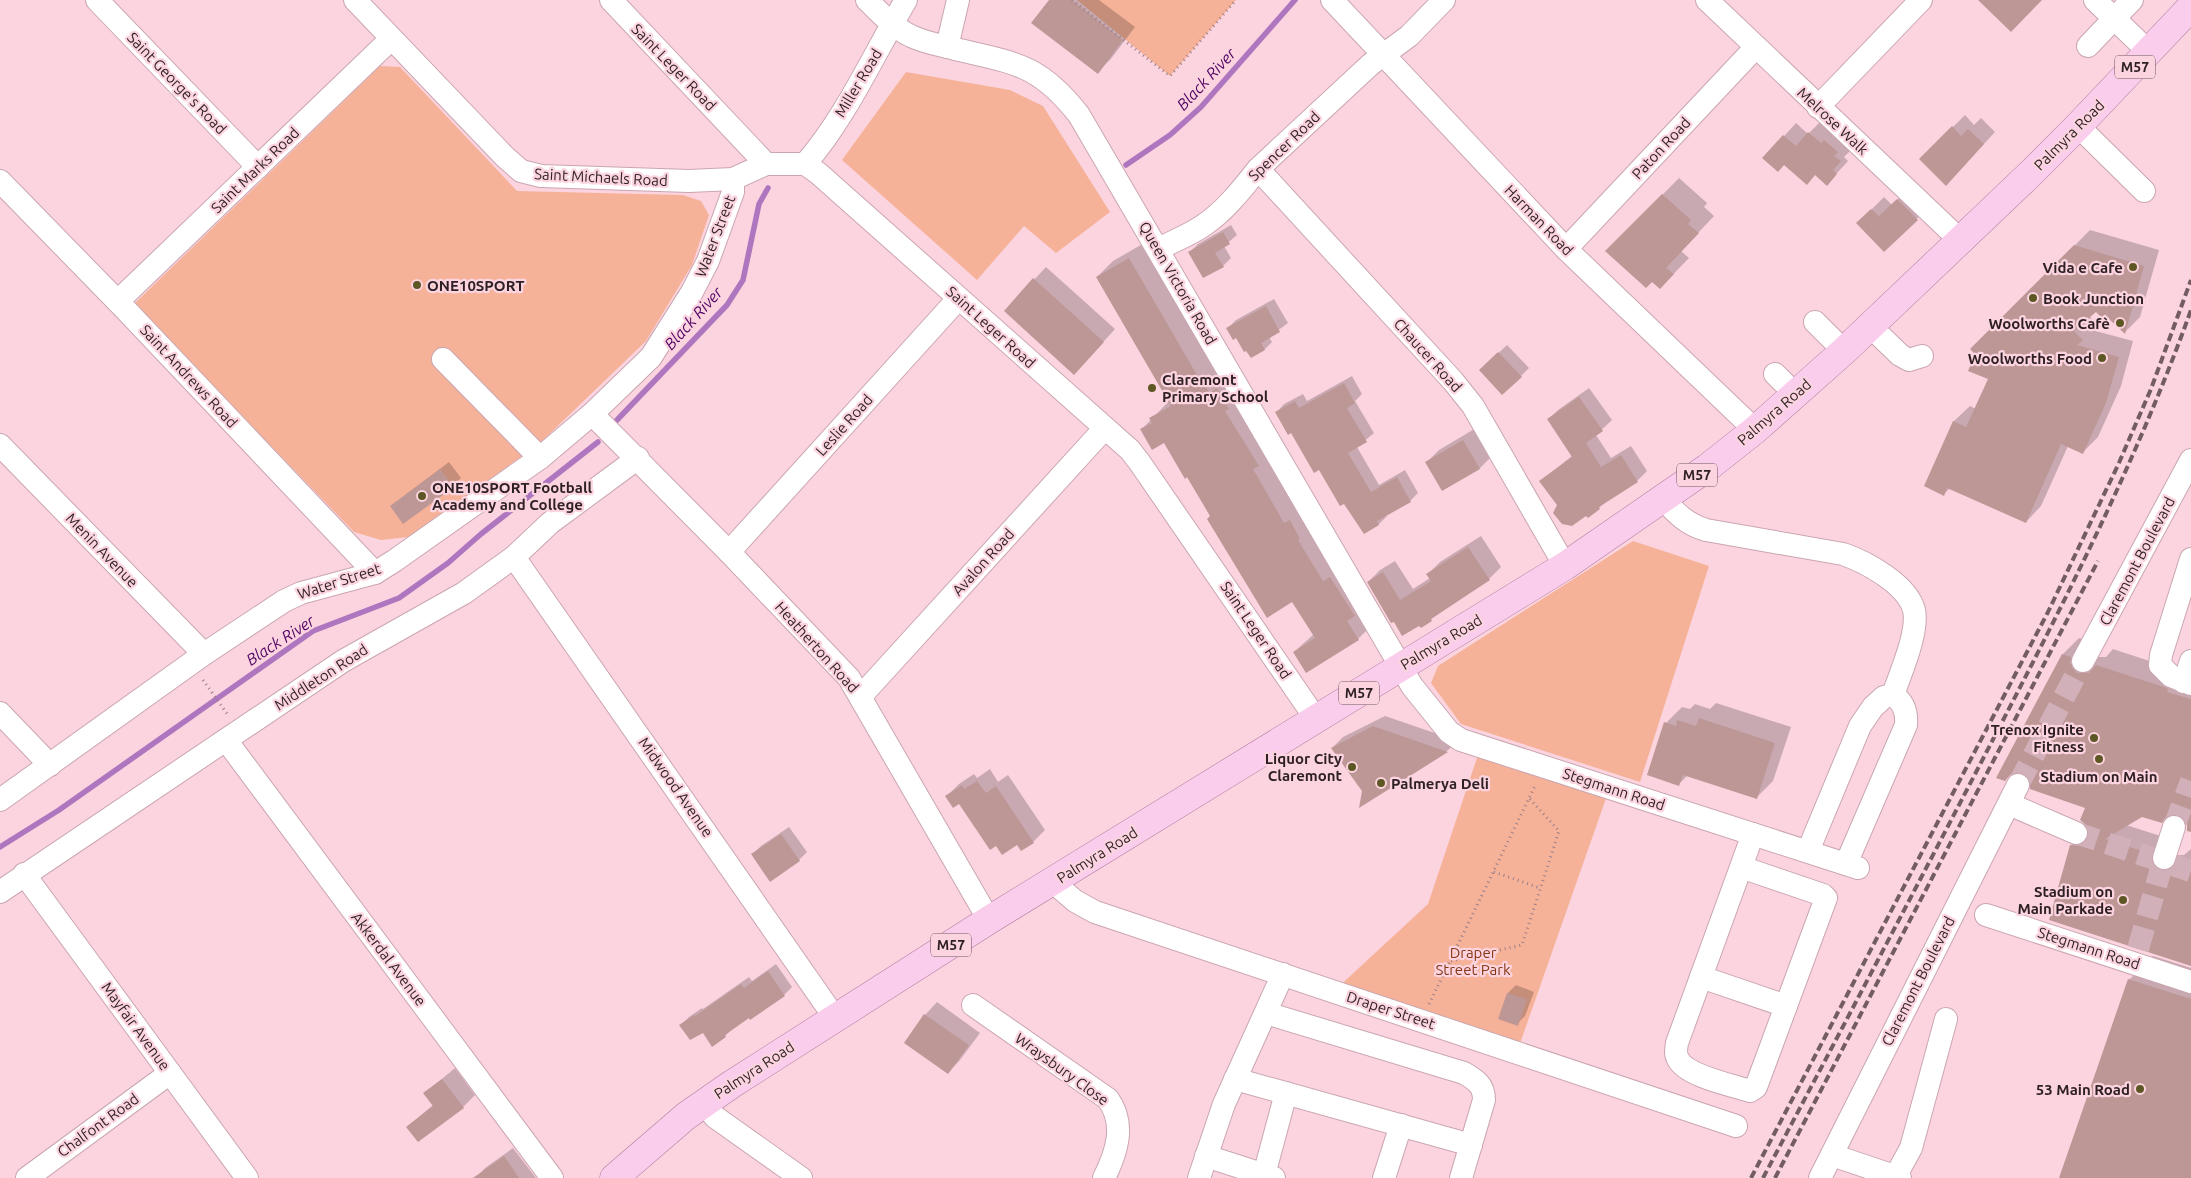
<svg xmlns="http://www.w3.org/2000/svg" width="2191" height="1178" viewBox="0 0 2191 1178" font-family="Ubuntu,sans-serif">
  <style>
    .green { fill: #f6b299 }
    .shadow { fill: #0003 }
    .lines { fill: none; stroke-linecap: round; stroke-linejoin: round }
    .stream { stroke: #ae76bf; stroke-width: 5.5 }
    .building { fill: #bd9796 }
    .minor-tunnel { stroke: #d2b0b9; stroke-width: 22; stroke-dasharray: 22 11; stroke-linecap: butt }
    .minor-casing { stroke: #caa6b0; stroke-width: 24 }
    .major-casing { stroke: #b17a9e; stroke-width: 29 }
    .path { stroke: #9b7f87; stroke-width: 3; stroke-dasharray: 1 4; stroke-linecap: butt }
    .minor { stroke: #fff; stroke-width: 22 }
    .major { stroke: #fbcdec; stroke-width: 28 }
    .rail { stroke: #735d63; stroke-width: 4; stroke-dasharray: 8 4; stroke-linecap: butt }
    .poi-dot { fill: #5d5724; stroke: #fbd4df; stroke-width: 2 }
    .labels { text-anchor: middle; dominant-baseline: central; stroke-width: 4.5; stroke-linejoin: round; paint-order: stroke }
    .shield { fill: #fbd4df; stroke: #6b555b; stroke-width: 1 }
    .shield-label { font-size: 14px; font-weight: bold; fill: #2d1f23 }
    .street-label { font-size: 15px; fill: #2d1f23; stroke: #fbd4df }
    .poi-label { font-size: 15px; font-weight: bold; fill: #2d1f23; stroke: #fbd4df; text-anchor: end }
    .park-label { font-size: 15px; fill: #893715; stroke: #fbd4df }
    .water-label { font-size: 16px; font-style: italic; fill: #510564; stroke: #fbd4df }
  </style>
  <rect width="100%" height="100%" fill="#fbd4df"/>
  <g class="green">
    <polygon points="1077,0 1236,0 1170,76"/>
    <polygon points="380,66 400,67 517,191 683,195 701,201 709,215 692,265 646,341 539,444 408,537 381,540 354,532 134,304"/>
    <polygon points="906,72 1010,90 1043,106 1110,212 1056,253 1024,226 977,280 842,160"/>
    <polygon points="1633,541 1709,566 1640,782 1461,724 1431,683 1438,666"/>
    <polygon points="1481,746 1610,787 1517,1052 1334,991 1428,904"/>
  </g>
  <g class="shadow">
    <polygon points="1051,0 1099,0 1135,27 1110,60 1097,72"/>
    <polygon points="1965,115 1974,125 1981,118 1995,132 1958,172 1921,159"/>
    <polygon points="1821,121 1852,149 1844,157 1848,161 1827,184 1816,174 1764,158 1796,123 1808,134"/>
    <polygon points="1679,178 1707,203 1704,207 1714,216 1681,251 1689,258 1660,288 1652,280 1607,251"/>
    <polygon points="1910,187 1929,207 1884,250 1858,223 1884,197 1892,205"/>
    <polygon points="1231,225 1237,235 1224,246 1231,258 1223,266 1190,252 1198,244"/>
    <polygon points="2090,230 2159,250 2140,317 2125,332 2108,316 2096,310 2089,316 2097,324 2092,330 2133,341 2121,386 2098,437 2083,452 2068,446 2041,506 2026,522 1950,488 1944,494 1925,486 1954,421 1970,406 1976,409 1990,379 1972,349"/>
    <polygon points="1146,242 1374,623 1358,639 1294,652 1314,634 1293,600 1211,516 1165,441 1142,429 1169,401 1097,277 1113,261"/>
    <polygon points="1046,267 1115,329 1086,361 1005,311"/>
    <polygon points="1274,299 1288,323 1269,337 1272,342 1264,350 1228,328 1236,320"/>
    <polygon points="1507,345 1529,368 1521,376 1489,362"/>
    <polygon points="1352,376 1362,394 1355,401 1374,433 1357,447 1379,485 1405,470 1418,493 1410,501 1386,515 1387,516 1379,524 1365,532 1319,468 1277,412 1284,404 1303,394 1307,401"/>
    <polygon points="1589,388 1612,420 1596,435 1611,458 1631,446 1647,471 1637,481 1609,499 1588,517 1558,504 1541,481 1573,455 1549,419 1558,410"/>
    <polygon points="1476,428 1492,456 1480,468 1443,489 1427,462 1439,450"/>
    <polygon points="449,462 461,478 453,486 391,506"/>
    <polygon points="1481,536 1501,567 1489,579 1421,626 1368,582 1380,570 1395,561 1413,589 1430,578 1428,574 1440,562"/>
    <polygon points="2079,638 2087,641 2094,657 2106,657 2113,649 2180,671 2191,678 2191,831 2184,817 2172,813 2142,815 2126,825 2167,838 2176,855 2184,855 2191,849 2191,964 2071,845 2088,829 2063,654"/>
    <polygon points="1716,703 1791,727 1773,781 1757,797 1688,775 1679,784 1666,723 1682,707 1690,709 1695,704 1710,709"/>
    <polygon points="1385,716 1458,741 1447,751 1361,806 1363,791 1332,748 1343,737"/>
    <polygon points="990,769 998,782 1008,775 1045,830 1033,842 1017,843 960,802 947,796 959,784 974,774 977,778"/>
    <polygon points="789,827 807,852 799,860 753,854 761,846"/>
    <polygon points="2153,956 2191,968 2191,1178 2060,1178 2129,980"/>
    <polygon points="776,964 792,987 784,995 733,1028 725,1036 681,1025 689,1017 702,1008 703,1009 749,977 752,981"/>
    <polygon points="1516,985 1534,992 1525,1016 1517,1024 1500,1018 1508,993"/>
    <polygon points="937,1002 980,1033 960,1060 948,1073 905,1042 925,1015"/>
    <polygon points="455,1068 475,1095 463,1107 418,1141 407,1127 433,1105 425,1093"/>
    <polygon points="513,1148 536,1178 476,1178 485,1168"/>
  </g>
  <g class="lines">
    <g class="stream">
      <polyline points="1126,165 1170,135 1201,107 1295,0"/>
      <polyline points="617,420 727,305 743,280 759,204 768,188"/>
      <polyline points="0,847 59,810 313,631 399,598 448,563 481,534 598,442"/>
    </g>
  </g>
  <g class="building">
    <polygon points="1049,0 1072,0 1123,40 1098,74 1031,23"/>
    <polygon points="1978,0 2042,0 2011,32"/>
    <polygon points="1952,126 1961,136 1968,129 1984,144 1946,186 1919,159"/>
    <polygon points="1808,132 1821,143 1824,140 1838,152 1834,156 1841,161 1833,170 1837,174 1827,186 1815,175 1807,185 1784,165 1778,172 1762,158 1783,135 1796,146"/>
    <polygon points="1662,194 1691,220 1688,224 1699,233 1666,268 1674,274 1660,289 1652,282 1646,288 1605,251"/>
    <polygon points="1897,199 1918,220 1884,252 1856,223 1871,209 1879,216"/>
    <polygon points="1223,232 1230,244 1215,253 1224,267 1203,278 1188,252"/>
    <polygon points="2074,245 2144,266 2125,334 2108,318 2105,321 2096,312 2074,331 2083,340 2077,345 2119,357 2106,403 2083,454 2061,444 2026,523 1947,488 1944,496 1924,486 1953,421 1966,427 1988,379 1968,371 1975,354 1970,349"/>
    <polygon points="1129,258 1204,387 1206,386 1209,393 1217,388 1229,409 1225,411 1259,466 1253,469 1284,523 1290,520 1300,539 1298,540 1323,581 1330,577 1355,616 1347,621 1359,640 1306,673 1293,652 1315,638 1292,602 1267,618 1207,519 1210,516 1187,477 1185,479 1164,443 1152,450 1140,429 1152,423 1149,418 1171,406 1096,277"/>
    <polygon points="1033,278 1104,342 1074,375 1004,311"/>
    <polygon points="1266,306 1280,332 1261,343 1265,350 1251,358 1246,351 1244,352 1236,338 1233,340 1226,328"/>
    <polygon points="1498,352 1522,377 1502,395 1479,370"/>
    <polygon points="1344,383 1355,403 1347,408 1367,442 1348,453 1371,492 1397,477 1411,502 1377,521 1379,525 1364,534 1344,504 1340,506 1319,470 1314,473 1291,433 1288,435 1275,412 1295,401 1299,408"/>
    <polygon points="1579,397 1603,431 1586,443 1601,467 1621,455 1638,482 1599,507 1600,509 1588,518 1586,516 1572,526 1562,524 1553,513 1557,505 1539,481 1572,457 1547,419"/>
    <polygon points="1463,440 1480,469 1442,491 1425,462"/>
    <polygon points="440,469 454,487 403,524 390,506"/>
    <polygon points="1468,547 1490,580 1431,619 1432,621 1421,628 1419,626 1402,636 1394,622 1391,623 1367,582 1383,572 1400,600 1431,581 1426,574"/>
    <polygon points="2062,654 2071,657 2072,667 2077,673 2089,672 2096,665 2164,687 2168,689 2167,692 2191,699 2191,832 2187,831 2187,824 2183,818 2172,814 2166,817 2162,823 2142,817 2105,839 2151,854 2151,861 2160,870 2167,871 2173,867 2176,862 2191,867 2191,966 2049,920 2070,845 2078,846 2084,843 2088,838 2087,826 2080,820 2085,808 2030,789 2029,778 2023,773 2011,774 2005,781 1996,778"/>
    <polygon points="1699,718 1775,743 1757,799 1683,775 1679,786 1647,775 1664,722 1676,726 1677,720 1696,726"/>
    <polygon points="1373,726 1448,752 1359,808 1362,791 1331,748"/>
    <polygon points="977,781 986,793 996,786 1034,843 1021,851 1017,845 1002,855 996,846 990,850 959,804 953,808 945,796 962,785 964,789"/>
    <polygon points="781,834 800,861 770,882 751,854"/>
    <polygon points="768,971 785,996 750,1020 749,1018 725,1035 726,1037 712,1047 703,1033 690,1040 679,1025 694,1015 695,1016 741,984 744,988"/>
    <polygon points="2128,979 2191,999 2191,1178 2059,1178"/>
    <polygon points="1507,993 1527,999 1518,1026 1498,1019"/>
    <polygon points="924,1014 969,1045 948,1074 904,1043"/>
    <polygon points="442,1079 464,1108 418,1142 406,1127 433,1106 423,1093"/>
    <polygon points="504,1156 519,1178 473,1178"/>
  </g>
  <g class="lines">
    <g class="minor-tunnel">
      <polyline points="2018,785 2083,661"/>
      <polyline points="2174,827 2191,781"/>
      <polyline points="2076,833 2191,871"/>
      <polyline points="2138,949 2164,858"/>
    </g>
    <defs>
      <g id="minor">
        <polyline points="97,0 258,167"/>
        <polyline points="355,0 504,156 521,171 541,176 689,181 733,179 766,164"/>
        <polyline points="611,0 766,164 805,164 818,173 1130,450 1140,463 1316,719"/>
        <path d="M867,0C880,13 894,28 911,36C925,43 941,45 955,49C1015,63 1039,64 1079,115L1412,686L1449,732L1461,740L1858,868"/>
        <polyline points="1332,0 1566,249 1755,430"/>
        <polyline points="1707,0 1960,240"/>
        <polyline points="2095,0 2149,52"/>
        <polyline points="2088,46 2132,0"/>
        <polyline points="947,47 958,0"/>
        <polyline points="1818,107 1921,0"/>
        <polyline points="2078,126 2144,191"/>
        <path d="M805,164C845,119 875,52 906,0"/>
        <polyline points="1258,169 1453,381 1473,406 1565,566"/>
        <polyline points="0,181 125,309 375,573"/>
        <path d="M1159,249C1173,241 1190,235 1204,225C1225,211 1242,189 1258,169L1371,64L1409,36L1444,0"/>
        <polyline points="1566,249 1756,47"/>
        <polyline points="118,301 391,39"/>
        <polyline points="1815,322 1844,351"/>
        <polyline points="1870,326 1900,355 1909,360 1922,356"/>
        <polyline points="443,359 540,458"/>
        <polyline points="1775,374 1795,394"/>
        <polyline points="592,414 729,552 849,678 989,920"/>
        <polyline points="0,445 204,654"/>
        <path d="M1663,499C1676,513 1686,524 1706,530L1843,554C1866,562 1907,584 1914,610C1919,632 1900,674 1893,695L1884,697L1873,707L1860,726L1808,851"/>
        <polyline points="729,552 958,299"/>
        <polyline points="514,557 835,1018"/>
        <polyline points="2191,559 2161,655 2160,665 2171,676 2191,684"/>
        <polyline points="2083,661 2191,460"/>
        <polyline points="2184,682 2191,661"/>
        <polyline points="861,696 1105,428"/>
        <polyline points="0,713 50,765"/>
        <polyline points="226,740 552,1178"/>
        <polyline points="0,800 204,654 284,601 301,593 375,573 394,561 540,458 592,414 651,357 692,292 708,261 733,192 733,179"/>
        <polyline points="2009,804 2076,833"/>
        <polyline points="2164,858 2174,827"/>
        <path d="M1846,864L1906,725C1907,713 1904,702 1893,695"/>
        <path d="M1741,867L1823,895L1826,898L1756,1087L1750,1091C1732,1085 1686,1076 1678,1059C1675,1054 1676,1049 1677,1043L1753,834"/>
        <polyline points="24,874 247,1178"/>
        <polyline points="1053,882 1075,901 1095,912 1736,1126"/>
        <polyline points="0,892 343,661 464,593 514,557 550,523 638,458"/>
        <polyline points="1986,915 2191,982"/>
        <polyline points="1701,977 1786,1006"/>
        <path d="M973,1005L1108,1099C1126,1124 1117,1152 1104,1178"/>
        <path d="M1266,1013L1464,1073C1476,1080 1484,1085 1484,1100L1461,1178"/>
        <polyline points="1235,1079 1471,1145"/>
        <polyline points="704,1103 715,1117 801,1178"/>
        <polyline points="1832,1155 1900,1178"/>
        <polyline points="1206,1156 1274,1178"/>
        <polyline points="1264,1175 1286,1093"/>
        <polyline points="1895,1177 1911,1148 1946,1019"/>
        <polyline points="27,1178 170,1073"/>
        <polyline points="1199,1178 1224,1104 1283,974"/>
        <polyline points="1384,1178 1401,1125"/>
        <polyline points="1820,1178 2018,785"/>
      </g>
      <polyline id="major" points="614,1178 686,1116 732,1084 989,920 1565,566 1707,468 1755,430 1844,351 2030,174 2078,126 2191,7"/>
    </defs>
    <use href="#minor" class="minor-casing"/>
    <use href="#major" class="major-casing"/>
    <g class="path">
      <polyline points="1072,0 1170,76 1236,0"/>
      <polyline points="203,680 228,715"/>
      <polyline points="1494,872 1540,888"/>
      <polyline points="1451,961 1522,945 1559,831 1529,798"/>
      <polyline points="1429,1004 1536,784"/>
    </g>
    <use href="#minor" class="minor"/>
    <use href="#major" class="major"/>
    <g class="rail">
      <polyline points="1751,1178 2048,612 2118,465 2151,389 2191,280"/>
      <path d="M1763,1178C1838,1036 1913,894 1987,751C2062,607 2136,463 2191,310"/>
      <polyline points="1775,1178 2098,561"/>
    </g>
  </g>
  <g class="poi-dot">
    <circle cx="2133" cy="267" r="5"/>
    <circle cx="417" cy="285" r="5"/>
    <circle cx="2033" cy="298" r="5"/>
    <circle cx="2120" cy="323" r="5"/>
    <circle cx="2102" cy="358" r="5"/>
    <circle cx="1152" cy="388" r="5"/>
    <circle cx="422" cy="496" r="5"/>
    <circle cx="2094" cy="738" r="5"/>
    <circle cx="2099" cy="759" r="5"/>
    <circle cx="1352" cy="767" r="5"/>
    <circle cx="1381" cy="783" r="5"/>
    <circle cx="2123" cy="900" r="5"/>
    <circle cx="2140" cy="1089" r="5"/>
  </g>
  <g class="labels">
    <g class="shield">
      <rect x="2115" y="55.5" width="40" height="23" rx="4"/>
      <rect x="1677" y="463.5" width="40" height="23" rx="4"/>
      <rect x="1339" y="681.5" width="40" height="23" rx="4"/>
      <rect x="931" y="933.5" width="40" height="23" rx="4"/>
    </g>
    <g class="shield-label">
      <text x="2135" y="67">M57</text>
      <text x="1697" y="475">M57</text>
      <text x="1359" y="693">M57</text>
      <text x="951" y="945">M57</text>
    </g>
    <g class="street-label">
      <text transform="translate(674 67) rotate(46)">Saint Leger Road</text>
      <text transform="translate(177 83) rotate(46)">Saint George's Road</text>
      <text transform="translate(858 83) rotate(-59)">Miller Road</text>
      <text transform="translate(1833 121) rotate(43)">Melrose Walk</text>
      <text transform="translate(2069 135) rotate(-45)">Palmyra Road</text>
      <text transform="translate(1284 146) rotate(-44)">Spencer Road</text>
      <text transform="translate(1661 148) rotate(-47)">Paton Road</text>
      <text transform="translate(255 170) rotate(-44)">Saint Marks Road</text>
      <text transform="translate(601 177) rotate(3)">Saint Michaels Road</text>
      <text transform="translate(1539 220) rotate(46)">Harman Road</text>
      <text transform="translate(715 236) rotate(-69)">Water Street</text>
      <text transform="translate(1178 283) rotate(60)">Queen Victoria Road</text>
      <text transform="translate(991 327) rotate(42)">Saint Leger Road</text>
      <text transform="translate(1428 355) rotate(48)">Chaucer Road</text>
      <text transform="translate(189 376) rotate(47)">Saint Andrews Road</text>
      <text transform="translate(1774 412) rotate(-41)">Palmyra Road</text>
      <text transform="translate(844 425) rotate(-48)">Leslie Road</text>
      <text transform="translate(102 550) rotate(46)">Menin Avenue</text>
      <text transform="translate(2137 561) rotate(-62)">Claremont Boulevard</text>
      <text transform="translate(983 562) rotate(-48)">Avalon Road</text>
      <text transform="translate(339 581) rotate(-18)">Water Street</text>
      <text transform="translate(1256 630) rotate(56)">Saint Leger Road</text>
      <text transform="translate(1441 642) rotate(-31)">Palmyra Road</text>
      <text transform="translate(817 647) rotate(48)">Heatherton Road</text>
      <text transform="translate(321 677) rotate(-33)">Middleton Road</text>
      <text transform="translate(676 787) rotate(55)">Midwood Avenue</text>
      <text transform="translate(1614 789) rotate(18)">Stegmann Road</text>
      <text transform="translate(1097 855) rotate(-32)">Palmyra Road</text>
      <text transform="translate(2089 948) rotate(18)">Stegmann Road</text>
      <text transform="translate(389 959) rotate(53)">Akkerdal Avenue</text>
      <text transform="translate(1918 981) rotate(-63)">Claremont Boulevard</text>
      <text transform="translate(1391 1010) rotate(18)">Draper Street</text>
      <text transform="translate(136 1026) rotate(54)">Mayfair Avenue</text>
      <text transform="translate(1062 1069) rotate(36)">Wraysbury Close</text>
      <text transform="translate(754 1070) rotate(-33)">Palmyra Road</text>
      <text transform="translate(98 1125) rotate(-36)">Chalfont Road</text>
    </g>
    <g class="poi-label">
      <text x="2123" y="267">Vida e Cafe</text>
      <text x="427" y="285" text-anchor="start">ONE10SPORT</text>
      <text x="2043" y="298" text-anchor="start">Book Junction</text>
      <text x="2110" y="323">Woolworths Cafè</text>
      <text x="2092" y="358">Woolworths Food</text>
      <text x="1162" y="379" text-anchor="start">Claremont<tspan x="1162" dy="17">Primary School</tspan></text>
      <text x="432" y="487" text-anchor="start">ONE10SPORT Football<tspan x="432" dy="17">Academy and College</tspan></text>
      <text x="2084" y="729">Trenox Ignite<tspan x="2084" dy="17">Fitness</tspan></text>
      <text x="1342" y="758">Liquor City<tspan x="1342" dy="17">Claremont</tspan></text>
      <text x="2099" y="776" text-anchor="middle">Stadium on Main</text>
      <text x="1391" y="783" text-anchor="start">Palmerya Deli</text>
      <text x="2113" y="891">Stadium on<tspan x="2113" dy="17">Main Parkade</tspan></text>
      <text x="2130" y="1089">53 Main Road</text>
    </g>
    <g class="park-label">
      <text x="1473" y="952">Draper<tspan x="1473" dy="17">Street Park</tspan></text>
    </g>
    <g class="water-label">
      <text transform="translate(1206 79) rotate(-47)">Black River</text>
      <text transform="translate(693 318) rotate(-48)">Black River</text>
      <text transform="translate(280 640) rotate(-33)">Black River</text>
    </g>
  </g>
</svg>
